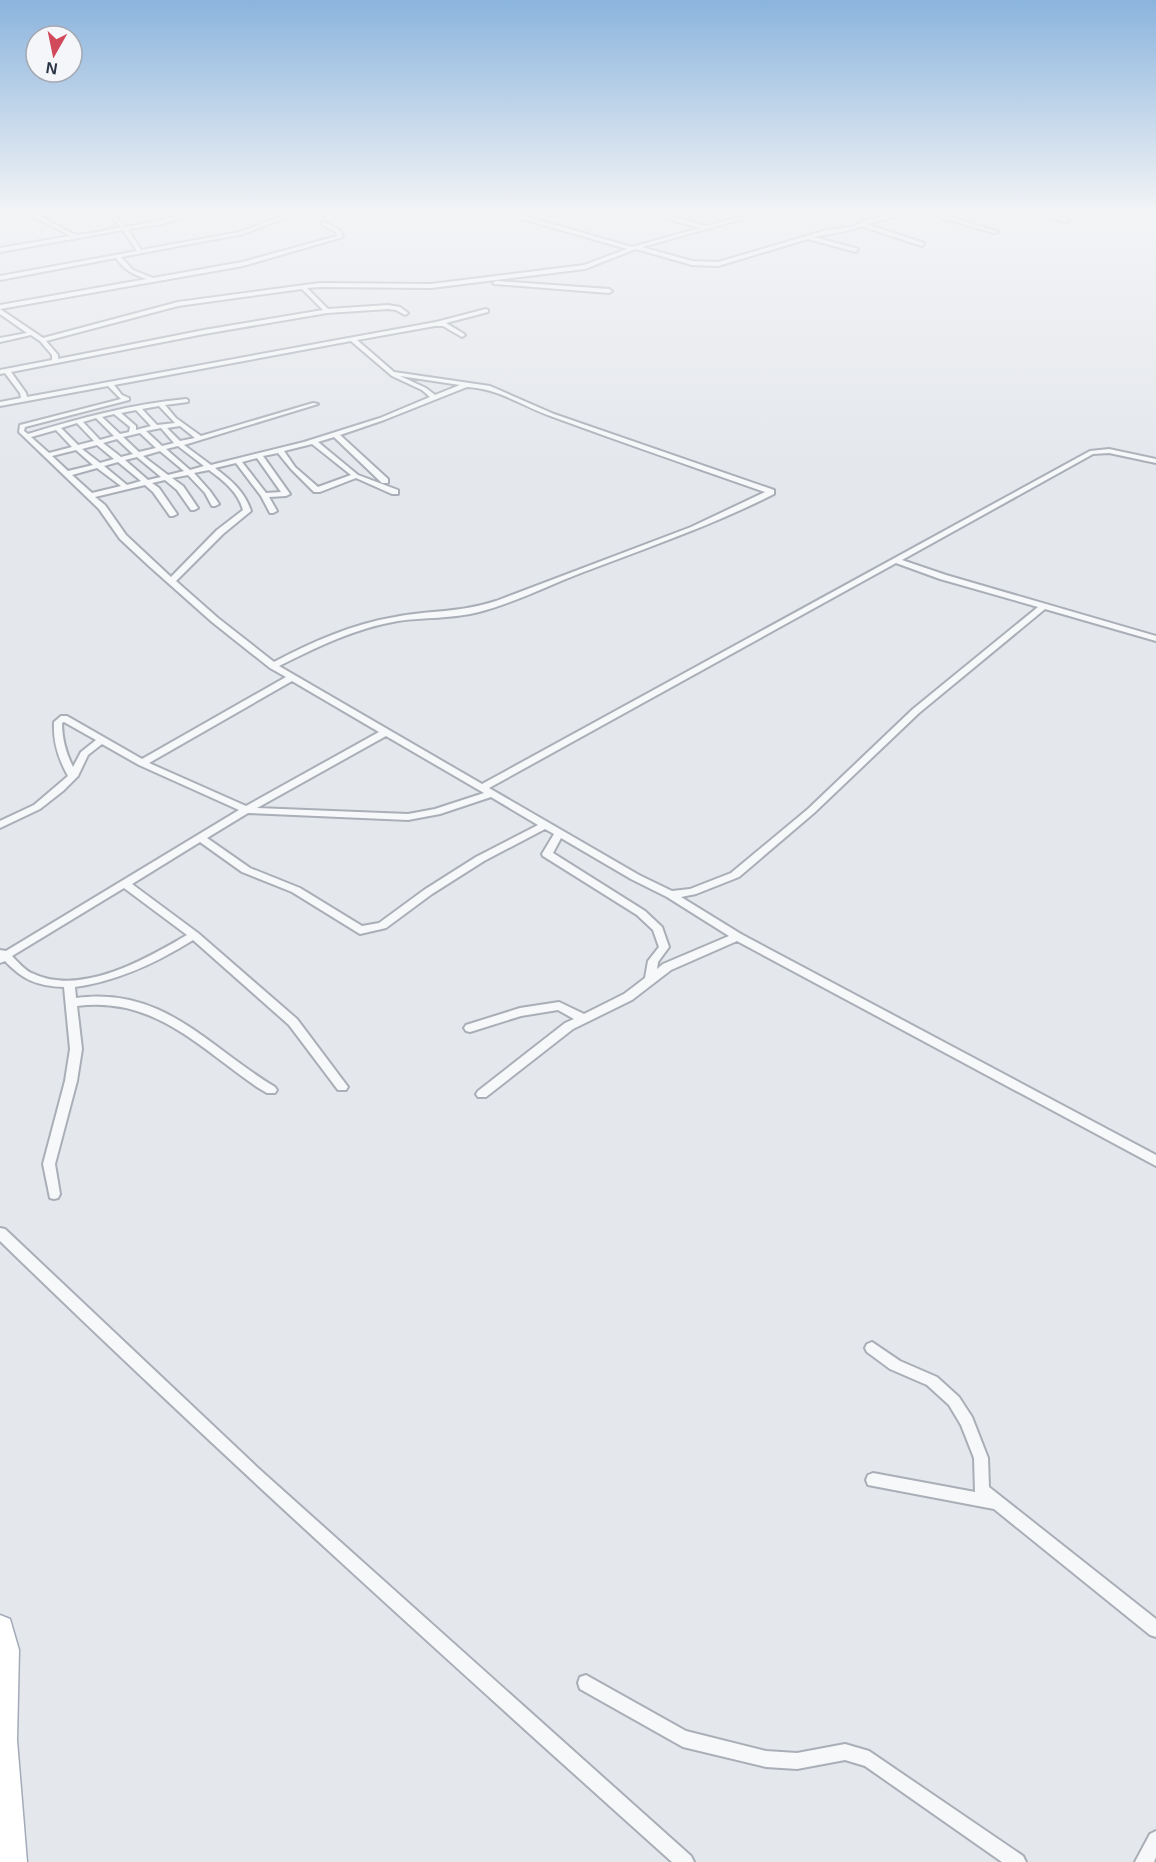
<svg xmlns="http://www.w3.org/2000/svg" width="1156" height="1862" viewBox="0 0 1156 1862" font-family="Helvetica,sans-serif">
  <style>
    .lines { fill: none; stroke-linecap: round; stroke-linejoin: round }
    .minor-casing { stroke: #a9aeb7; stroke-width: 4 }
    .primary-casing { stroke: #a3abb8; stroke-width: 3 }
    .minor { fill: #f7f8fa; fill-rule: evenodd }
    .primary { fill: #fff; fill-rule: evenodd }
  </style>
  <rect width="100%" height="100%" fill="#e4e7ec"/>
  <g class="lines">
    <defs>
      <g id="minor">
        <path d="M17,209C33,208 59,228 74,234C81,237 111,229 121,227L104,209H108L126,227L161,220L207,209H214L161,224L128,229L141,250L240,232L302,209H308L243,234L121,257L133,270L153,278L242,262L337,236L336,232L321,224L323,221L340,230L343,237L243,266L0,309V305L147,279C134,275 124,270 116,258L0,280V276L137,251L123,230L0,252V248L70,236L60,230Z"/>
        <path d="M491,209L515,214L547,209V210L521,215L632,247L700,228L636,210V209H642L706,226L771,209H778L642,247L692,261L718,262L827,230L852,227L866,220L916,209H923L999,232L994,233L919,211L866,224L924,243L922,246L861,226C847,233 829,233 814,237L858,249L856,252L808,239L718,266L692,265L636,249L585,269L431,288L320,287L307,288L328,309L388,305L400,307L408,313L405,315L396,310L388,309L327,313L204,334L11,372L26,393L27,397L436,322L486,309L488,310V312L446,323L464,334L465,335L462,337L443,326H435L357,340L394,372L490,386L554,414L774,490V494C711,526 646,548 581,573C547,586 514,603 479,612C452,619 425,617 398,621C356,628 317,647 279,666L482,784L1090,451L1109,449L1156,459V463L1109,453L1093,454L902,560L946,575L1156,636V641L1045,609L919,713L814,813L739,877L696,894L681,897L741,934L1156,1155V1166L737,941L671,970L632,1000L573,1029L486,1097H478L476,1094L478,1091L565,1023L574,1019L558,1010L521,1016L470,1032L466,1031L464,1028L466,1025L520,1008L559,1002L584,1014L624,994L645,978L648,961L659,947L653,930L637,915L543,856L542,854L554,834L545,829L484,861L432,894L386,928L360,934L292,892L242,872L200,842L132,884L198,933L297,1019L348,1087L346,1090H338L289,1025L193,940C156,963 118,981 75,987L76,998C164,986 208,1047 275,1087L277,1090L275,1093H267L257,1087C200,1048 154,996 77,1006L82,1049L77,1081L55,1164L60,1194L58,1198L54,1199L50,1198L43,1164L65,1081L70,1049L64,987C37,986 23,980 5,961L0,963V950L6,951L239,810L139,765L102,744L88,755L78,776L63,791L40,809L0,828V821L34,805L68,776C58,758 53,742 54,722L61,716H67L142,759L286,677L270,668L212,622L149,566L120,539L99,509L19,432L20,425L121,399L108,386L0,406V402L21,398L20,393L5,373L0,374V370L52,360V355L40,341L31,335L0,342V338L27,333L0,314V309L43,338L178,302L320,283L431,284L584,265L627,249L491,210ZM302,289L323,310L204,330L58,359V355L46,341L178,306ZM351,341L392,376L422,390L430,397L380,418L304,442L211,465L184,445L318,404L313,403L201,436L176,418L165,405L188,402V400L186,399C132,404 80,418 28,434L24,431L25,427L129,400V398L122,395L114,385ZM400,376L460,385L435,395L426,388ZM467,387C498,388 524,407 553,417C623,443 694,467 765,492L691,527L496,601C460,613 430,610 395,617C352,624 312,642 274,662L218,618L176,581L223,534L251,511C245,492 231,480 215,468L236,463L261,496L270,513H273L277,511L269,497L286,496L290,494L263,456L278,453L291,469L314,492H320L356,478L392,494H398V490L358,475L318,442L334,437L382,483H388V479L340,435L384,420ZM159,406L175,423L157,425L142,409ZM136,410L151,426L136,430V426L121,413ZM114,414L130,427L129,432L120,434L102,417ZM96,418L114,436L100,440L83,422ZM77,423L94,441L78,445L61,428ZM180,426L195,438L180,441L167,428ZM161,428L174,443L162,446L146,431ZM56,430L72,447L49,453L31,437ZM140,433L156,448L139,452L123,437ZM117,439L133,454L121,457L103,443ZM312,444L351,475L318,487L295,467L284,451ZM97,445L114,459L100,463L82,449ZM178,446L204,466L190,470L166,449ZM76,450L93,465L68,471L52,456ZM160,451L184,471L168,475L143,456ZM137,457L161,477L148,480L125,460ZM257,458L281,492L266,493L242,462ZM118,462L141,481L127,485L104,466ZM97,468L121,486L92,493L72,475ZM209,470C224,481 238,492 243,510L217,530L171,577L126,535L105,505L95,497L145,485L153,492L170,516H173L177,514L159,488L152,483L165,480L177,490L191,510H194L198,508L183,486L172,478L188,475L205,493L212,506H215L219,504L210,491L194,473ZM896,563L940,579L1038,607L913,709L808,809L731,873L690,889L672,891L639,875L489,788ZM292,681L379,732L246,806L149,763ZM64,722L96,740L81,752L73,767C66,753 62,739 62,723ZM386,736L484,793L435,809L408,814L257,808ZM491,797L538,825L476,857L424,890L379,923L362,926L300,888L250,868L207,838L248,813L408,820L440,814ZM561,838L631,879L667,897L729,936L663,964L657,969L658,962L669,947L662,927L645,911L553,853ZM124,888L187,935C146,959 82,996 34,974C25,971 19,963 12,956Z"/>
        <path d="M1026,209C1033,209 1040,214 1048,214C1055,214 1062,209 1069,209L1053,215L1069,221L1064,222Z"/>
        <polygon points="496,281 609,289 612,291 609,293 494,284 493,283"/>
        <path d="M0,1228L5,1229L258,1468L691,1856L694,1862H672C445,1658 219,1454 0,1241Z"/>
        <polygon points="872,1342 900,1361 937,1377 959,1397 972,1417 988,1458 989,1487 1156,1619 1156,1637 1150,1635 994,1509 868,1485 866,1480 868,1475 873,1473 975,1492 974,1458 961,1425 949,1405 927,1385 890,1369 867,1352 865,1348 867,1344"/>
        <polygon points="586,1675 686,1731 766,1751 797,1753 845,1744 869,1751 1023,1856 1026,1862 1002,1862 865,1766 845,1760 797,1769 766,1767 683,1747 580,1689 578,1683 580,1677"/>
        <polygon points="1156,1831 1156,1857 1154,1862 1135,1862 1150,1834"/>
      </g>
      <polygon id="primary" points="0,1615 10,1619 19,1650 17,1740 27,1862 0,1862"/>
    </defs>
    <use href="#minor" class="minor-casing"/>
    <use href="#primary" class="primary-casing"/>
    <use href="#minor" class="minor"/>
    <use href="#primary" class="primary"/>
  </g>
  <linearGradient id="sky" x2="0" y2="1"><stop stop-color="#8bb4dd"/><stop offset="0.45" stop-color="#f3f4f6"/><stop offset="1" stop-color="#f3f4f6" stop-opacity="0"/></linearGradient>
  <rect width="1156" height="469" fill="url(#sky)"/>
  <g transform="translate(54 54) rotate(189)"><circle r="28" fill="#f4f6f9" stroke="#a4a8b1" stroke-width="1.5"/>
  <path d="M0-4.5L10 22L0 15L-10 22Z" fill="#d1495b"/>
  <text y="-9" font-size="16" font-weight="bold" text-anchor="middle" fill="#2b3445">N</text>
  </g>
</svg>
